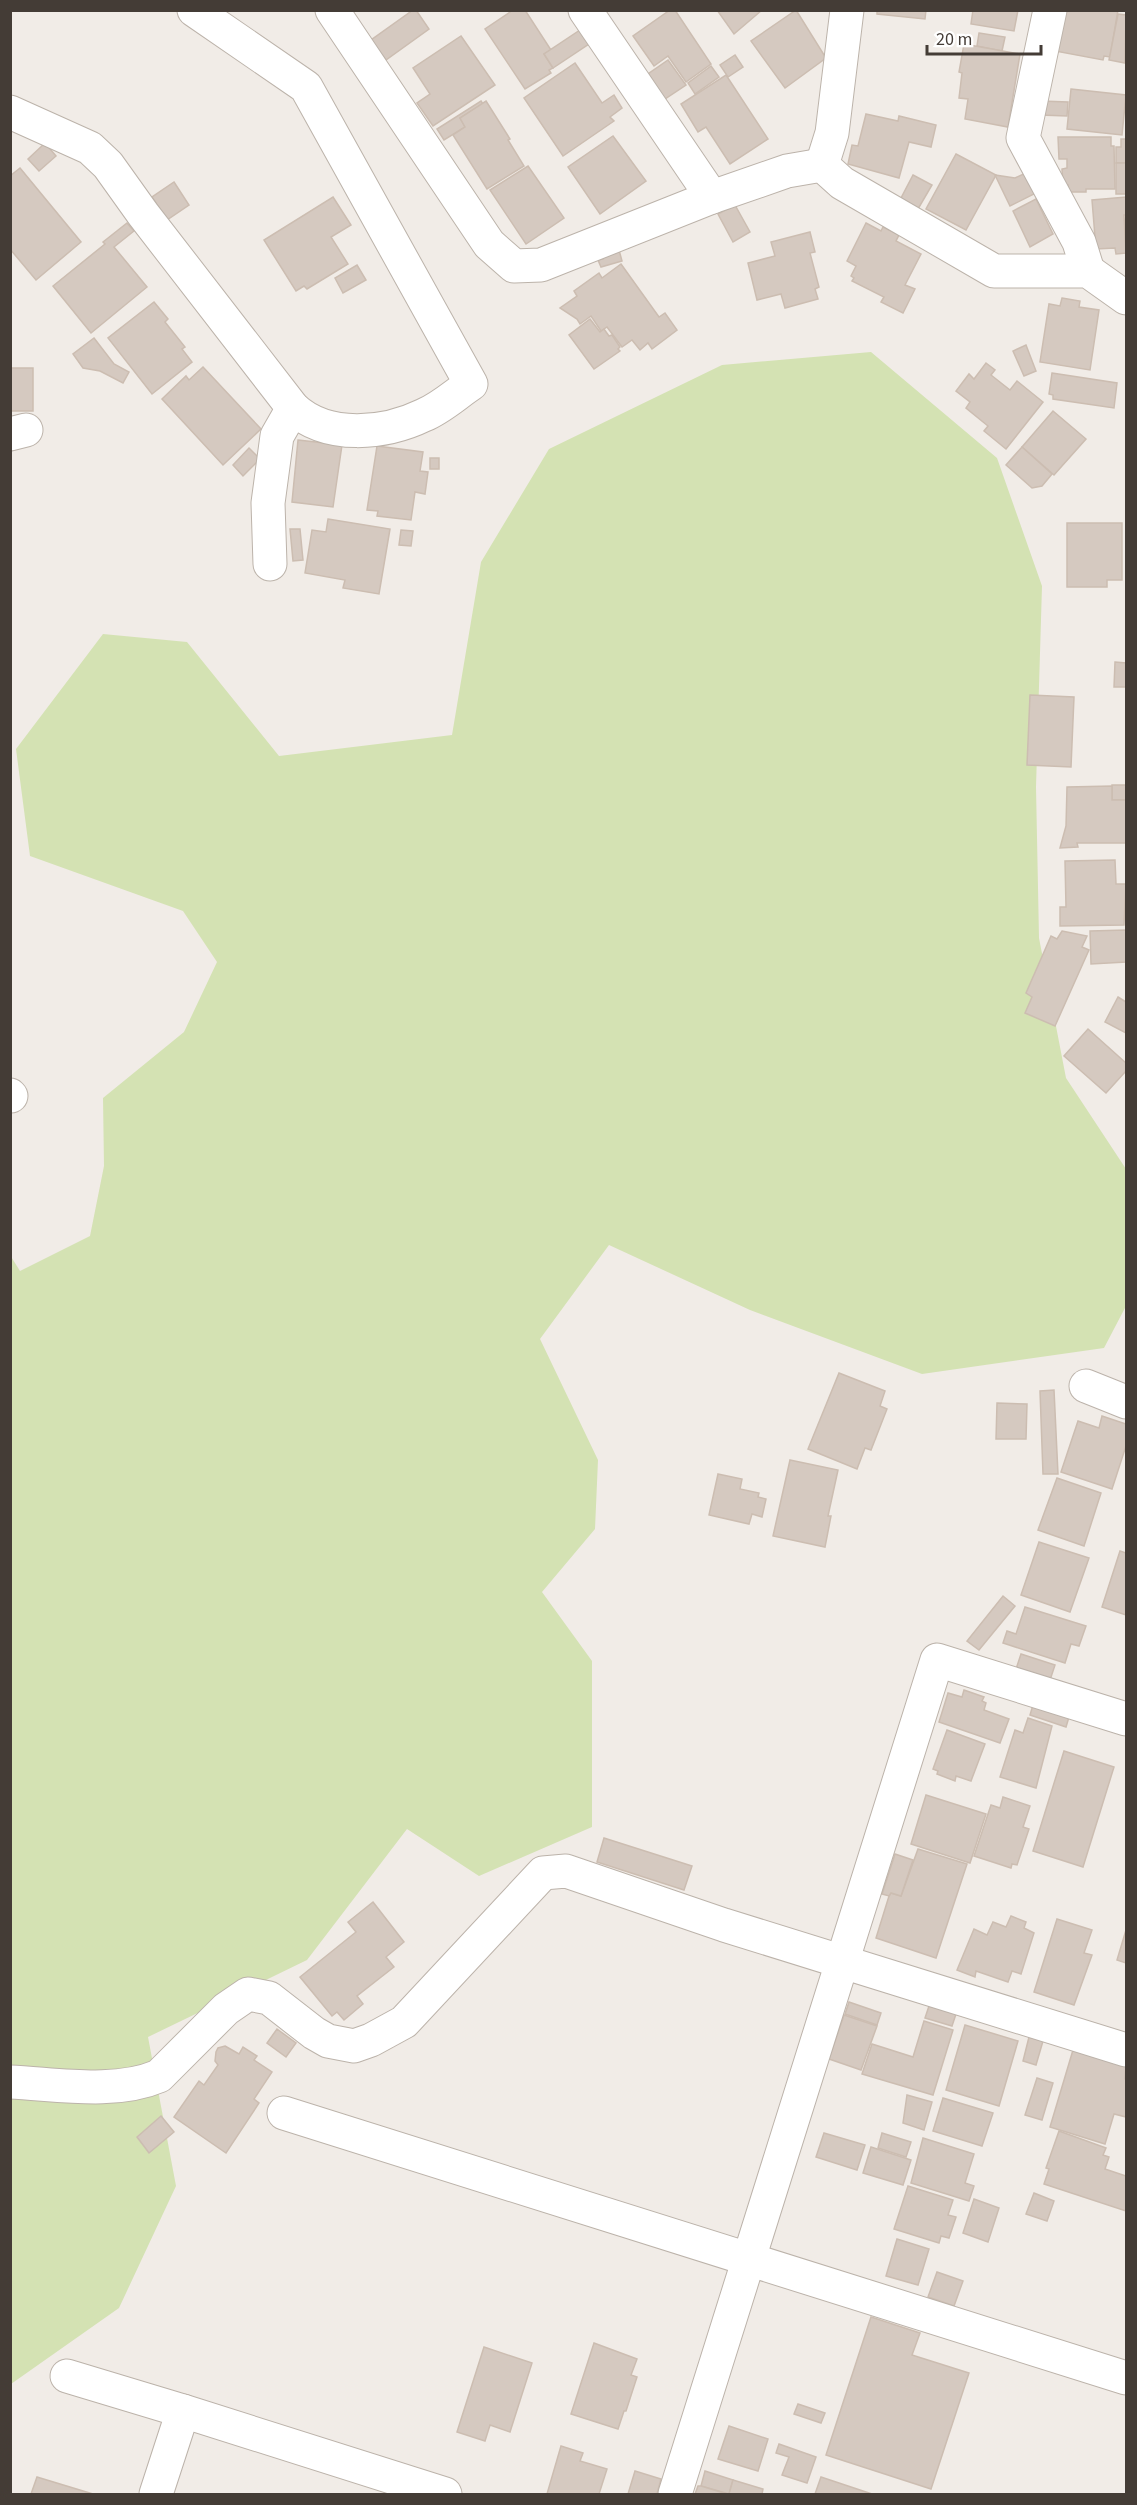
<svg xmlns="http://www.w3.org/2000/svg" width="1137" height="2505" viewBox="0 0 1137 2505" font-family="'Source Sans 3',sans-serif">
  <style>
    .green { fill: #d4e2b3 }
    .building { fill: #d5c9c0; stroke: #ccbdb1; stroke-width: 1.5 }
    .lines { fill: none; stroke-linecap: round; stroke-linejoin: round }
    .minor-casing { stroke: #bcb3aa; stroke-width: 35 }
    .minor { stroke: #fff; stroke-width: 33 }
  </style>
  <rect width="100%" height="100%" fill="#f1ece7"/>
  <polygon class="green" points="871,352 997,458 1042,586 1036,787 1039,938 1066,1078 1126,1169 1126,1306 1104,1348 922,1374 750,1310 609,1245 540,1339 598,1460 595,1529 542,1592 592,1661 592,1827 479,1876 407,1829 307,1960 148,2037 176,2186 119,2308 11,2384 10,1255 20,1271 90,1236 104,1166 103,1098 184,1032 217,962 183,911 30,856 16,749 103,634 187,642 279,756 452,735 481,562 549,449 722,365"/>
  <g class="building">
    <polygon points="413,10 416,10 429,29 386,60 371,40"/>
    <polygon points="513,10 525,10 551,50 544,54 553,68 549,70 551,73 525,89 485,29"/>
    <polygon points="670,10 675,10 711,64 686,82 668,56 654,66 633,36"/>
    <polygon points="717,10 762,10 734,34"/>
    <polygon points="796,10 826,58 785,88 751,41"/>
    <polygon points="877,10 926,10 925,19 877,14"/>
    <polygon points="973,10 1018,10 1014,31 971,24"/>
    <polygon points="1063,10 1118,10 1110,57 1104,56 1103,60 1055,51"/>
    <polygon points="1118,14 1126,15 1125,63 1109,60"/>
    <polygon points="580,30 589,44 553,68 544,54"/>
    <polygon points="979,33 1005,37 1002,51 977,46"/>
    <polygon points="461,36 495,85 433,126 417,103 430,94 413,68"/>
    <polygon points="964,44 1020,54 1008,127 965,119 968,99 959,98 962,73 959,72"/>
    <polygon points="735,55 743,67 728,77 720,65"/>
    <polygon points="668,60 686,85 662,101 645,76"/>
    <polygon points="575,63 602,103 614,95 622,108 610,117 614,121 563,156 524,98"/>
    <polygon points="711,66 719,77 695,94 688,83"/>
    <polygon points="726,75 768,139 730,164 706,127 698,132 681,104"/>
    <polygon points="1071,89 1126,95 1122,135 1067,129"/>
    <polygon points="481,101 483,104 460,118 465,127 444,140 437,129"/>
    <polygon points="486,101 510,139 508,140 524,166 487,189 453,135 465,127 460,118"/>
    <polygon points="1041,101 1068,102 1067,116 1040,115"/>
    <polygon points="866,114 898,121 899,116 936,125 931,147 909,142 899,178 848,164 852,145 858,146"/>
    <polygon points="613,136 646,181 600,214 568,167"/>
    <polygon points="1058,137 1111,137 1111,146 1114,146 1115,189 1086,189 1086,192 1068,192 1068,185 1063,185 1062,169 1067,168 1067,159 1059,159"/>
    <polygon points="1121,139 1126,139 1126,163 1116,163 1116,147 1121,147"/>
    <polygon points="45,143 56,156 39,171 28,159"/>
    <polygon points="956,154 996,175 966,230 926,209"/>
    <rect x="1116" y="163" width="10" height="31"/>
    <polygon points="528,166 564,218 526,244 490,190"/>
    <polygon points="20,168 81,242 36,280 10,249 10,176"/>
    <polygon points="1028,172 1038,192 1010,206 995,175 1015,178"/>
    <polygon points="913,175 932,185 918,209 900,200"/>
    <polygon points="174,182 189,205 167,220 152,197"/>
    <polygon points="333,197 351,225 331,237 348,264 307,289 304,286 296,291 264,240"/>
    <polygon points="1126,197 1126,215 1124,215 1126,253 1116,254 1115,248 1096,249 1092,200"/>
    <polygon points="1036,199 1053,234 1030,247 1013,211"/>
    <polygon points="735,205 750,232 733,242 718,214"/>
    <polygon points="127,223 134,231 114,247 147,287 91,333 53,286 105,244 103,242"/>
    <polygon points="866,223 881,231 883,227 899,235 896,241 921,254 905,285 915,289 903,313 881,302 884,297 852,281 854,278 851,276 856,266 847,261"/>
    <polygon points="810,232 815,252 810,253 819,287 815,289 818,299 785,308 781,294 757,300 748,263 775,256 771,242"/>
    <polygon points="619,250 622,261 601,267 598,260 603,259 602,255"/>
    <polygon points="621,264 659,317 665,313 677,330 652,349 648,343 640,350 632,340 622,347 607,327 601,331 591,316 580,324 577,319 560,308 577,296 574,291 599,273 602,278"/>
    <polygon points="357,265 366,280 343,293 335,278"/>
    <polygon points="1062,298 1080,301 1079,307 1099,310 1090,370 1040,362 1049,304 1060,306"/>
    <polygon points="154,302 168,319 165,322 185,347 182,349 192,362 152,394 108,338"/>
    <polygon points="590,319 600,332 604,329 609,336 612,335 620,347 618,349 620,351 594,369 569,335"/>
    <polygon points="94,338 114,364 129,372 123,383 100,371 83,368 73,354"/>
    <polygon points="1026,345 1036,371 1024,376 1013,351"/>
    <polygon points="986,363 995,370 991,375 1010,390 1017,381 1043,402 1006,449 984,431 988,426 966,408 970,402 956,391 969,374 974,379"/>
    <polygon points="203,367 261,429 223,465 162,399 186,376 189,380"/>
    <rect x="10" y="368" width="23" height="43"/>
    <polygon points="1052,373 1117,383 1114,408 1053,399 1053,395 1049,394"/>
    <polygon points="1053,411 1086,439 1054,475 1022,447"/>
    <polygon points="298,440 342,445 333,507 292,502"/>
    <polygon points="377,446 423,452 420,471 428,472 425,494 415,492 411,520 377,516 378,511 367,510"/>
    <polygon points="1022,447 1052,474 1042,486 1032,488 1006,465"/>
    <polygon points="249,448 260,459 243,476 233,465"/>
    <rect x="430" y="458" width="9" height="11"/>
    <polygon points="328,519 390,529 379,594 343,588 345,580 305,573 312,530 326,532"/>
    <polygon points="1067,523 1122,523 1122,580 1107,580 1107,587 1067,587"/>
    <polygon points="290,529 300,529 303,560 293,561"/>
    <polygon points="401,530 413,531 411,546 399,545"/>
    <polygon points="1115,662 1126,663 1126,687 1114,687"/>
    <polygon points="1030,695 1074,697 1071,767 1027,765"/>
    <rect x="1112" y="785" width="14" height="15"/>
    <polygon points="1112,786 1112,800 1126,800 1126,843 1077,843 1078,847 1060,848 1066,826 1067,787"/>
    <polygon points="1115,860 1116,884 1126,884 1124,925 1060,926 1060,907 1066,907 1065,861"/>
    <polygon points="1126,930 1126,962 1091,964 1090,931"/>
    <polygon points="1062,931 1087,936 1082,947 1089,950 1055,1026 1025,1013 1032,997 1026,993 1051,936 1057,939"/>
    <polygon points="1118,997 1126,1002 1126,1033 1105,1022"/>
    <polygon points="1088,1029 1126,1063 1126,1071 1106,1093 1064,1056"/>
    <polygon points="839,1373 885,1391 880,1406 887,1409 871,1450 865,1448 857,1469 808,1449"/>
    <polygon points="1054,1390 1058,1474 1043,1474 1040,1391"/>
    <polygon points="997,1403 1027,1404 1026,1439 996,1439"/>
    <polygon points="1102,1416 1126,1424 1126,1446 1112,1489 1061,1472 1078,1421 1099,1428"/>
    <polygon points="790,1460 838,1470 828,1516 831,1516 825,1547 773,1536"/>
    <polygon points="718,1474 742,1479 740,1489 759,1493 758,1497 766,1499 762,1517 752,1514 749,1524 709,1515"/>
    <polygon points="1057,1478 1101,1493 1084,1546 1038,1530"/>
    <polygon points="1039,1542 1089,1558 1070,1612 1021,1595"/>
    <polygon points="1120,1551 1126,1553 1126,1615 1102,1607"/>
    <polygon points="1003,1596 1015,1606 979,1650 967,1641"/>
    <polygon points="1025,1607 1086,1626 1079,1646 1071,1644 1065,1663 1003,1643 1007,1631 1016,1634"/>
    <polygon points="1021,1654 1055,1665 1050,1680 1016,1669"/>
    <polygon points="964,1690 984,1697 982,1701 986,1703 984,1710 1009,1719 1000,1743 939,1722 948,1693 962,1697"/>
    <polygon points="1033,1705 1069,1717 1066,1727 1030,1715"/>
    <polygon points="1028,1718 1052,1726 1036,1788 1000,1777 1015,1730 1023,1733"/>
    <polygon points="947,1730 985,1744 971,1781 956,1776 955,1781 937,1774 938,1771 933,1769"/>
    <polygon points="1064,1751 1114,1767 1083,1867 1033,1851"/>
    <polygon points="926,1795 986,1814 970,1863 911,1844"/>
    <polygon points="1003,1797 1030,1806 1023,1827 1029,1829 1017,1865 1012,1864 1011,1868 974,1856 991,1805 1000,1808"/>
    <polygon points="604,1838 692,1866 684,1890 597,1862"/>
    <polygon points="918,1849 967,1864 936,1958 876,1938 889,1896 891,1893 901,1896"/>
    <polygon points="895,1854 913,1860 901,1896 891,1893 889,1896 882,1894"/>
    <polygon points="373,1902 404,1942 386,1957 394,1967 357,1996 363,2004 344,2020 337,2012 332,2016 300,1977 356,1932 348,1922"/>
    <polygon points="1011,1916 1026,1922 1024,1928 1034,1933 1021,1974 1012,1971 1008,1982 976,1971 975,1977 957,1970 974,1929 987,1935 993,1922 1006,1927"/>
    <polygon points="1057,1919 1092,1930 1084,1953 1092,1955 1074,2005 1034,1992"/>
    <polygon points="1126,1930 1126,1963 1117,1960"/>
    <polygon points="849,2002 881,2013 877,2025 845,2014"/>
    <polygon points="929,2006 956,2014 952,2026 925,2018"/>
    <polygon points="844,2015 877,2026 861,2070 829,2059"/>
    <polygon points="924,2021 953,2030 933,2095 862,2074 872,2044 913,2057"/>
    <polygon points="965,2025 1018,2041 999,2106 946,2090"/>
    <polygon points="277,2029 296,2043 286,2057 267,2043"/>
    <polygon points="1029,2037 1043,2041 1036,2065 1023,2061"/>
    <polygon points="225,2046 239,2054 243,2047 257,2056 254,2060 272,2072 254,2099 259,2103 226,2153 174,2117 199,2081 204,2085 218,2065 215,2061 216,2052 218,2048"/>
    <polygon points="1073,2050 1126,2066 1125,2079 1126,2080 1126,2117 1114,2114 1105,2144 1050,2127"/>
    <polygon points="1037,2078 1053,2083 1042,2120 1025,2115"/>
    <polygon points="907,2095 932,2102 924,2130 903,2123"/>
    <polygon points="943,2098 993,2113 982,2146 933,2131"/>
    <polygon points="161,2116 174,2132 149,2153 137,2137"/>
    <polygon points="1059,2131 1106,2148 1103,2155 1109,2157 1105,2169 1126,2176 1126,2211 1044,2184 1049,2169 1046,2168"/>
    <polygon points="824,2133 865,2145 857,2170 816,2157"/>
    <polygon points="882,2133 911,2142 906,2157 878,2148"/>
    <polygon points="923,2138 974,2154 965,2183 974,2186 969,2201 911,2183"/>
    <polygon points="871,2147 911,2160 903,2185 863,2173"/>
    <polygon points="908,2186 953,2200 948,2215 956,2217 949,2238 941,2236 939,2243 894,2229"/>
    <polygon points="1034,2193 1054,2201 1047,2221 1026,2214"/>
    <polygon points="974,2199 999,2208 988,2242 963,2233"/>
    <polygon points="897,2239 929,2249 918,2285 886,2276"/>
    <polygon points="937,2272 963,2281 954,2306 928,2297"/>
    <polygon points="871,2317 920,2333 912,2355 969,2373 931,2489 826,2455"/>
    <polygon points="594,2343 637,2359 631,2375 637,2377 626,2411 624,2411 618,2429 571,2414"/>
    <polygon points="484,2347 532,2363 510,2432 490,2425 485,2441 457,2432"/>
    <polygon points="798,2404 825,2413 821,2423 794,2414"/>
    <polygon points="729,2426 768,2439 758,2471 718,2459"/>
    <polygon points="779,2444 816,2457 807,2483 782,2475 789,2457 776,2453"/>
    <polygon points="561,2446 583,2453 580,2461 607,2469 599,2494 547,2494"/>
    <polygon points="635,2471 661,2479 657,2494 628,2494"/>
    <polygon points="705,2471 733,2480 729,2494 701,2486"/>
    <polygon points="37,2477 93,2494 31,2494"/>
    <polygon points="821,2477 872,2494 815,2494"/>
    <polygon points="733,2480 763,2489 762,2494 729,2494"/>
    <polygon points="698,2486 701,2486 727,2494 695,2494"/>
  </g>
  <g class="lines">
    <defs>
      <g id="minor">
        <polyline points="332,10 489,244 514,266 541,265 712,197 787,171 822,165 842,183 994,271 1088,271 1126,298"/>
        <polyline points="585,10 712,197"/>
        <polyline points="1050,10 1023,138 1079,242 1088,271"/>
        <path d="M10,112L90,148L108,165L143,214L293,408C327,440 385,434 424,415C441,408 456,394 471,384L306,87L194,10"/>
        <polyline points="822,165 832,133 847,10"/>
        <polyline points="10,434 26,430"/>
        <polyline points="270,564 268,503 277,436 293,408"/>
        <polyline points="10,1095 11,1096"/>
        <polyline points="1086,1386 1126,1402"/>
        <path d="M10,2082C57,2084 114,2095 159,2076L226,2009L248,1994L269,1998L314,2033L328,2041L354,2046L371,2040L404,2022L543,1873L566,1871L724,1925L1126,2050"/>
        <polyline points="284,2113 1126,2378"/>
        <polyline points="67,2376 183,2411"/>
        <polyline points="156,2494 183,2411 445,2494"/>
        <polyline points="675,2494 937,1660 1126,1719"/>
      </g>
    </defs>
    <use href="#minor" class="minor-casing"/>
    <use href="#minor" class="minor"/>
  </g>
  <rect width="1137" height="2505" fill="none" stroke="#443c36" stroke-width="24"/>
  <path d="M927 45v9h114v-9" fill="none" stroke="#443c36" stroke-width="3"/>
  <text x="936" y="45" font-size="18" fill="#443c36" stroke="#ffffff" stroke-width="4.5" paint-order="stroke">20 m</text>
</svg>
